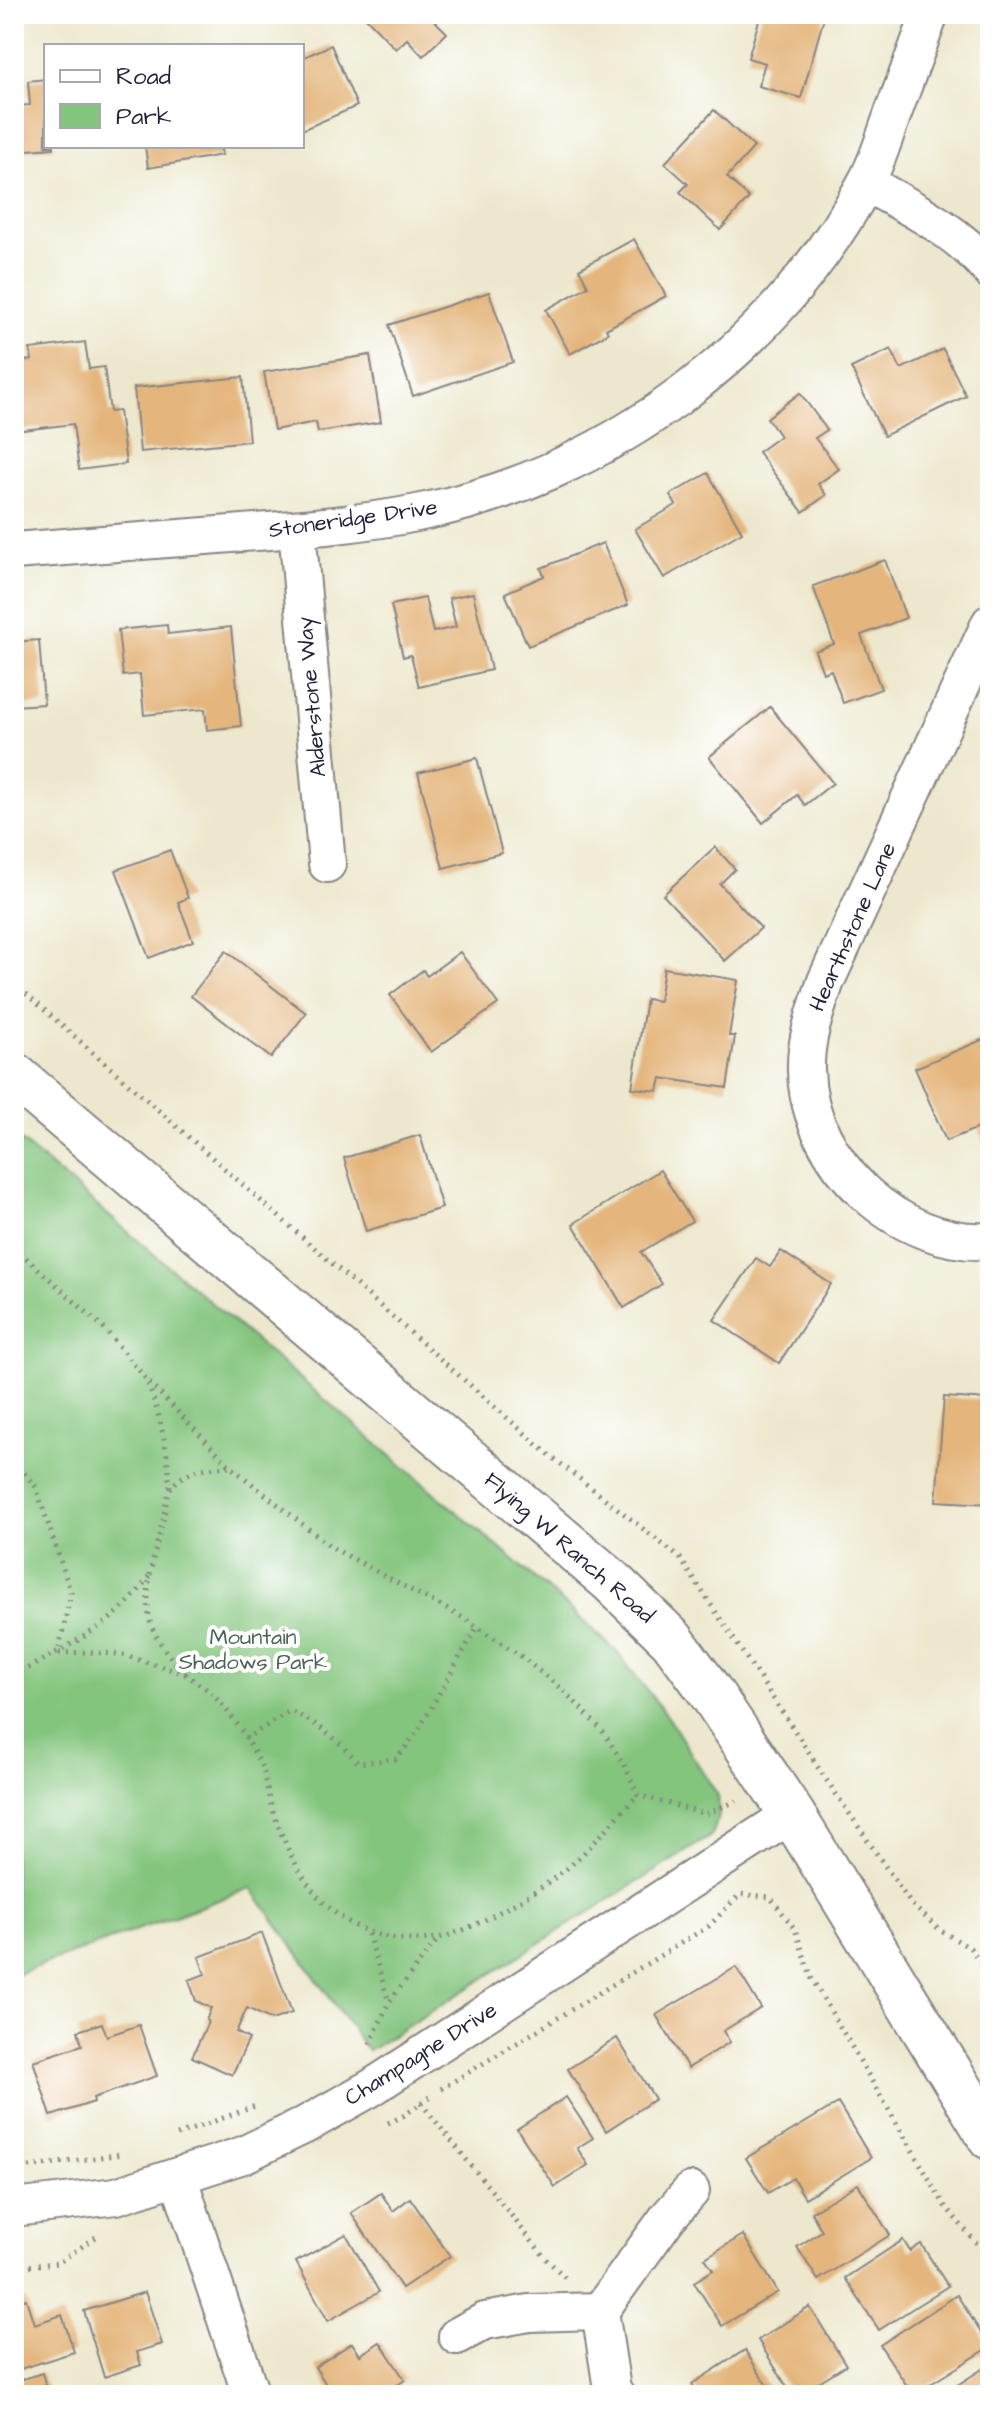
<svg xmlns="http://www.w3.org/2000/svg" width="1004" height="2409" viewBox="0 0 1004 2409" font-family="'Architects Daughter',sans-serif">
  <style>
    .green { fill: #83c57d; stroke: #52745c; stroke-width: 2 }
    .building { fill: #e4b57c }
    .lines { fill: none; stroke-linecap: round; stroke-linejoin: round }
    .minor-casing { stroke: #888584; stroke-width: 40 }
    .tertiary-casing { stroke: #888584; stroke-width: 48 }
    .path { stroke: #888584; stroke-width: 5; stroke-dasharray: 2 6; stroke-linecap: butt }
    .minor { stroke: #fff; stroke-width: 36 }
    .tertiary { stroke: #fff; stroke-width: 44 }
    .labels { text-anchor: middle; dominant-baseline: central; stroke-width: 8; stroke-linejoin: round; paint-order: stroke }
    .street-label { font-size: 22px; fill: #22223b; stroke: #fff }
    .park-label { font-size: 22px; fill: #496355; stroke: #fff }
  </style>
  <rect width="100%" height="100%" fill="#fff"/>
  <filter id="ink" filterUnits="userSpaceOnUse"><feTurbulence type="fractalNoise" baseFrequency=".0125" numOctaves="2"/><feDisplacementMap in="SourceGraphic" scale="16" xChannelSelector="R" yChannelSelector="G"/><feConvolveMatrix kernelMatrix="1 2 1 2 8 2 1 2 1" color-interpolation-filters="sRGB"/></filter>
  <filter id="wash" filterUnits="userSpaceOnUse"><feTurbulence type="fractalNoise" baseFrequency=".006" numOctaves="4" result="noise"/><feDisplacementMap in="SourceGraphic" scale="32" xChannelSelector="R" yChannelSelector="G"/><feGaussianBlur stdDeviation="1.8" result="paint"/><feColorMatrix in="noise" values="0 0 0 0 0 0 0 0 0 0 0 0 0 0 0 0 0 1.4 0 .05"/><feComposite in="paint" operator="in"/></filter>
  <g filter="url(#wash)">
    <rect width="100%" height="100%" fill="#ede8cd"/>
    <polygon class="green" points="14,1135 565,1604 615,1650 668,1717 718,1796 719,1815 712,1835 368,2051 251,1888 14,1975"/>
    <g id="blocks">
      <g class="building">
        <polygon points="362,14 428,14 447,33 423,56 407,39 396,49"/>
        <polygon points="761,14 825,14 801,98 758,86 765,63 748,58"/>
        <polygon points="331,45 357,106 302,130 302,58"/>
        <polygon points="46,79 46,146 54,146 54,148 14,151 14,106 30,105 28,81"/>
        <polygon points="714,110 754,147 727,177 749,198 720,230 680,192 688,184 665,163"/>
        <polygon points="145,146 220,146 222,155 148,168"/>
        <polygon points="634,239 666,296 606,329 608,333 570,354 546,310 588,286 579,269"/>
        <polygon points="489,292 513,362 413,396 389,325"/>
        <polygon points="85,342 89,369 104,367 110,412 119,411 126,464 79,470 73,424 14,431 14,362 32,360 30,349"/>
        <polygon points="891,349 901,369 943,349 966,396 884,436 851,368"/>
        <polygon points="370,355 381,422 318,432 316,422 274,430 264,372"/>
        <polygon points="243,377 249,441 140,452 134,388"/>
        <polygon points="800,393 827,430 815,438 839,469 818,484 826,495 803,512 758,452 780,436 767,418"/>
        <polygon points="708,473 742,532 664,578 635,529 676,505 670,495"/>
        <polygon points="603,543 628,605 528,646 505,593 544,576 541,568"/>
        <polygon points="885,560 906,618 861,635 881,689 843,703 831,670 823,673 815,651 834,644 813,586"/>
        <polygon points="473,593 491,670 419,687 411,655 403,657 391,605 425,598 433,632 456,627 449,598"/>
        <polygon points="167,625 168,634 231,627 241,726 207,730 205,709 144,715 140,674 123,676 118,630"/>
        <polygon points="39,640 44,704 14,706 14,642"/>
        <polygon points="770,707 833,783 805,805 797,795 763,823 709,757"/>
        <polygon points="477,758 502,853 443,868 418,773"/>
        <polygon points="715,847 735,869 720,884 761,928 725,961 663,895"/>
        <polygon points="170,850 188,898 178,902 193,941 149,958 116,870"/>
        <polygon points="226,951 306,1013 271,1058 191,996"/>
        <polygon points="460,952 498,1004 431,1052 390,995 423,970 427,976"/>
        <polygon points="664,968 738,980 729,1036 735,1036 727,1088 661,1078 658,1091 632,1088 646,999 659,1001"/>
        <polygon points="984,1039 990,1052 990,1137 983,1140 978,1128 946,1141 915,1068"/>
        <polygon points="420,1135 442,1208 366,1231 344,1158"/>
        <polygon points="660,1170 692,1221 641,1252 662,1284 624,1308 573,1224"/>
        <polygon points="781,1251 831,1284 779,1363 714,1320 756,1258 770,1267"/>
        <polygon points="944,1397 990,1400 990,1504 936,1501"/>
        <polygon points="262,1933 292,2013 272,2020 247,2008 236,2032 249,2039 232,2075 192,2057 208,2022 206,2020 211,2008 196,2001 189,1980 205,1974 199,1957"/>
        <polygon points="736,1967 761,2008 723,2031 730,2042 688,2068 656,2015"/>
        <polygon points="102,2023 107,2036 139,2025 157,2076 93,2098 94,2102 51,2116 33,2061 82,2045 78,2031"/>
        <polygon points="617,2038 655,2099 606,2131 568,2069"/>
        <polygon points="566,2097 593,2138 577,2148 588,2165 555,2187 517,2129"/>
        <polygon points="838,2103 871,2158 805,2198 793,2178 768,2193 746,2158"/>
        <polygon points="858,2184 890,2235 818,2280 797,2247 822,2231 811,2212"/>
        <polygon points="381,2193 393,2211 410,2198 450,2256 402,2288 351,2213"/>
        <polygon points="346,2234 379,2292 328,2321 296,2262"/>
        <polygon points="743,2235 778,2292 722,2326 694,2282 713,2270 705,2258"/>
        <polygon points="903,2240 910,2251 921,2244 948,2286 879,2330 845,2278"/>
        <polygon points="145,2292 162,2344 137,2352 141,2365 104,2377 84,2311"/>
        <polygon points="957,2295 990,2347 913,2395 880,2345"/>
        <polygon points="26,2299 34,2324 62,2315 74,2352 14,2371 14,2303"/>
        <polygon points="810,2307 846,2365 798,2395 792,2395 758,2340"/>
        <polygon points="380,2342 405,2380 382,2395 333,2395 315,2367 352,2343 360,2355"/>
        <polygon points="745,2350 773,2395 699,2395 692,2384"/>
        <polygon points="990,2364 990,2395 942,2395"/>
        <polygon points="42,2373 49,2395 14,2395 14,2382"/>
      </g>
    </g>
  </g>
  <g filter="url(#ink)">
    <use href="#blocks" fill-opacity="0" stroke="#888584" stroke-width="2"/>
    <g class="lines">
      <defs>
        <g id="minor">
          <path d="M866,183C911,208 957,230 990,270"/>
          <polyline points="297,529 327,864"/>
          <path d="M14,551C86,545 159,540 231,534C293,529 356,525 417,513C605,476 774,352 865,184C877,163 884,138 892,116C905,82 917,48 930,14"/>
          <path d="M990,623L826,981C816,1010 805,1039 806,1070C808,1162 898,1247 990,1241"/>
          <polyline points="178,2176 251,2395"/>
          <polyline points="14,2208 116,2196 243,2155 305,2125 371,2088 792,1814"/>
          <polyline points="457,2336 485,2321 529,2313 600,2311"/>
          <polyline points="616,2395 612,2389 600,2311 668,2217 691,2191"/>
        </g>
        <polyline id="tertiary" points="14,1075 610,1580 672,1640 709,1690 792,1814 990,2137"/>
      </defs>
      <use href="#minor" class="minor-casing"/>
      <use href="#tertiary" class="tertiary-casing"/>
      <g class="path">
        <polyline points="14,983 547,1453 680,1558 814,1760"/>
        <polyline points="14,1247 103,1327 146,1379 230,1466 331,1547 467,1620 522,1657 565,1692 601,1729 624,1764 638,1795 705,1814 737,1801"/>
        <path d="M148,1384C162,1421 168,1451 170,1491"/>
        <polyline points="14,1461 36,1487 71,1593 58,1653 91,1652 123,1655 186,1674"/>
        <path d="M229,1466C208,1468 182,1469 170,1490C166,1499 165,1511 163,1520C155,1552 143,1588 150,1621C155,1640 174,1663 188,1676C196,1682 205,1687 212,1694C233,1715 251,1743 263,1770C266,1779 267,1790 269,1799C279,1831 293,1865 314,1892C344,1929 391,1946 438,1938C466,1934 533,1894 556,1877C587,1854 612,1822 638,1795"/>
        <path d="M14,1677C65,1644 114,1630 149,1576"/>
        <path d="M245,1739L290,1711C319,1724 337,1738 358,1763L396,1759L417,1733L477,1627"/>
        <polyline points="813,1760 911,1904 940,1930 970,1948 990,1975"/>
        <polyline points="368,1934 389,2002"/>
        <polyline points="370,2044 389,2002 438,1939"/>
        <polyline points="441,2089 709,1926 740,1894 770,1897 795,1929 812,1979 945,2206 990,2259"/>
        <polyline points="421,2103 547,2260 565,2277"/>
        <polyline points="388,2123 403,2116 430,2097"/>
        <polyline points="177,2135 258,2105"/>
        <polyline points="29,2167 122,2154"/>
        <polyline points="14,2267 58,2263 100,2234"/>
      </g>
      <use href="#minor" class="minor"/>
      <use href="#tertiary" class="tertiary"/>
    </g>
  </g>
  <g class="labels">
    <g class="street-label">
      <text transform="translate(353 519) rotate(-8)">Stoneridge Drive</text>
      <text transform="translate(312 697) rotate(-95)">Alderstone Way</text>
      <text transform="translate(853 927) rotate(-66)">Hearthstone Lane</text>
      <text transform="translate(569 1548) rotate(41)">Flying W Ranch Road</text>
      <text transform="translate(421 2054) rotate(-32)">Champagne Drive</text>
    </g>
    <g class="park-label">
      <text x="253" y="1637">Mountain<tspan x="253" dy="25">Shadows Park</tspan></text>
    </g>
  </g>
  <rect width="1004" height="2409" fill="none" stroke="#fff" stroke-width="48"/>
  <rect x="44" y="44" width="260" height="104" fill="#ffffff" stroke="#a7a7b1" stroke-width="2"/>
  <rect x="60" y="70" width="40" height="12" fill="#ffffff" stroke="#a7a7b1" stroke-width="2"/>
  <text x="116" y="84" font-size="24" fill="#22223b">Road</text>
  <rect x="60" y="104" width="40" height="24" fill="#83c57d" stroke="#a7a7b1" stroke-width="2"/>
  <text x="116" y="124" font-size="24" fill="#22223b">Park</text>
</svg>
